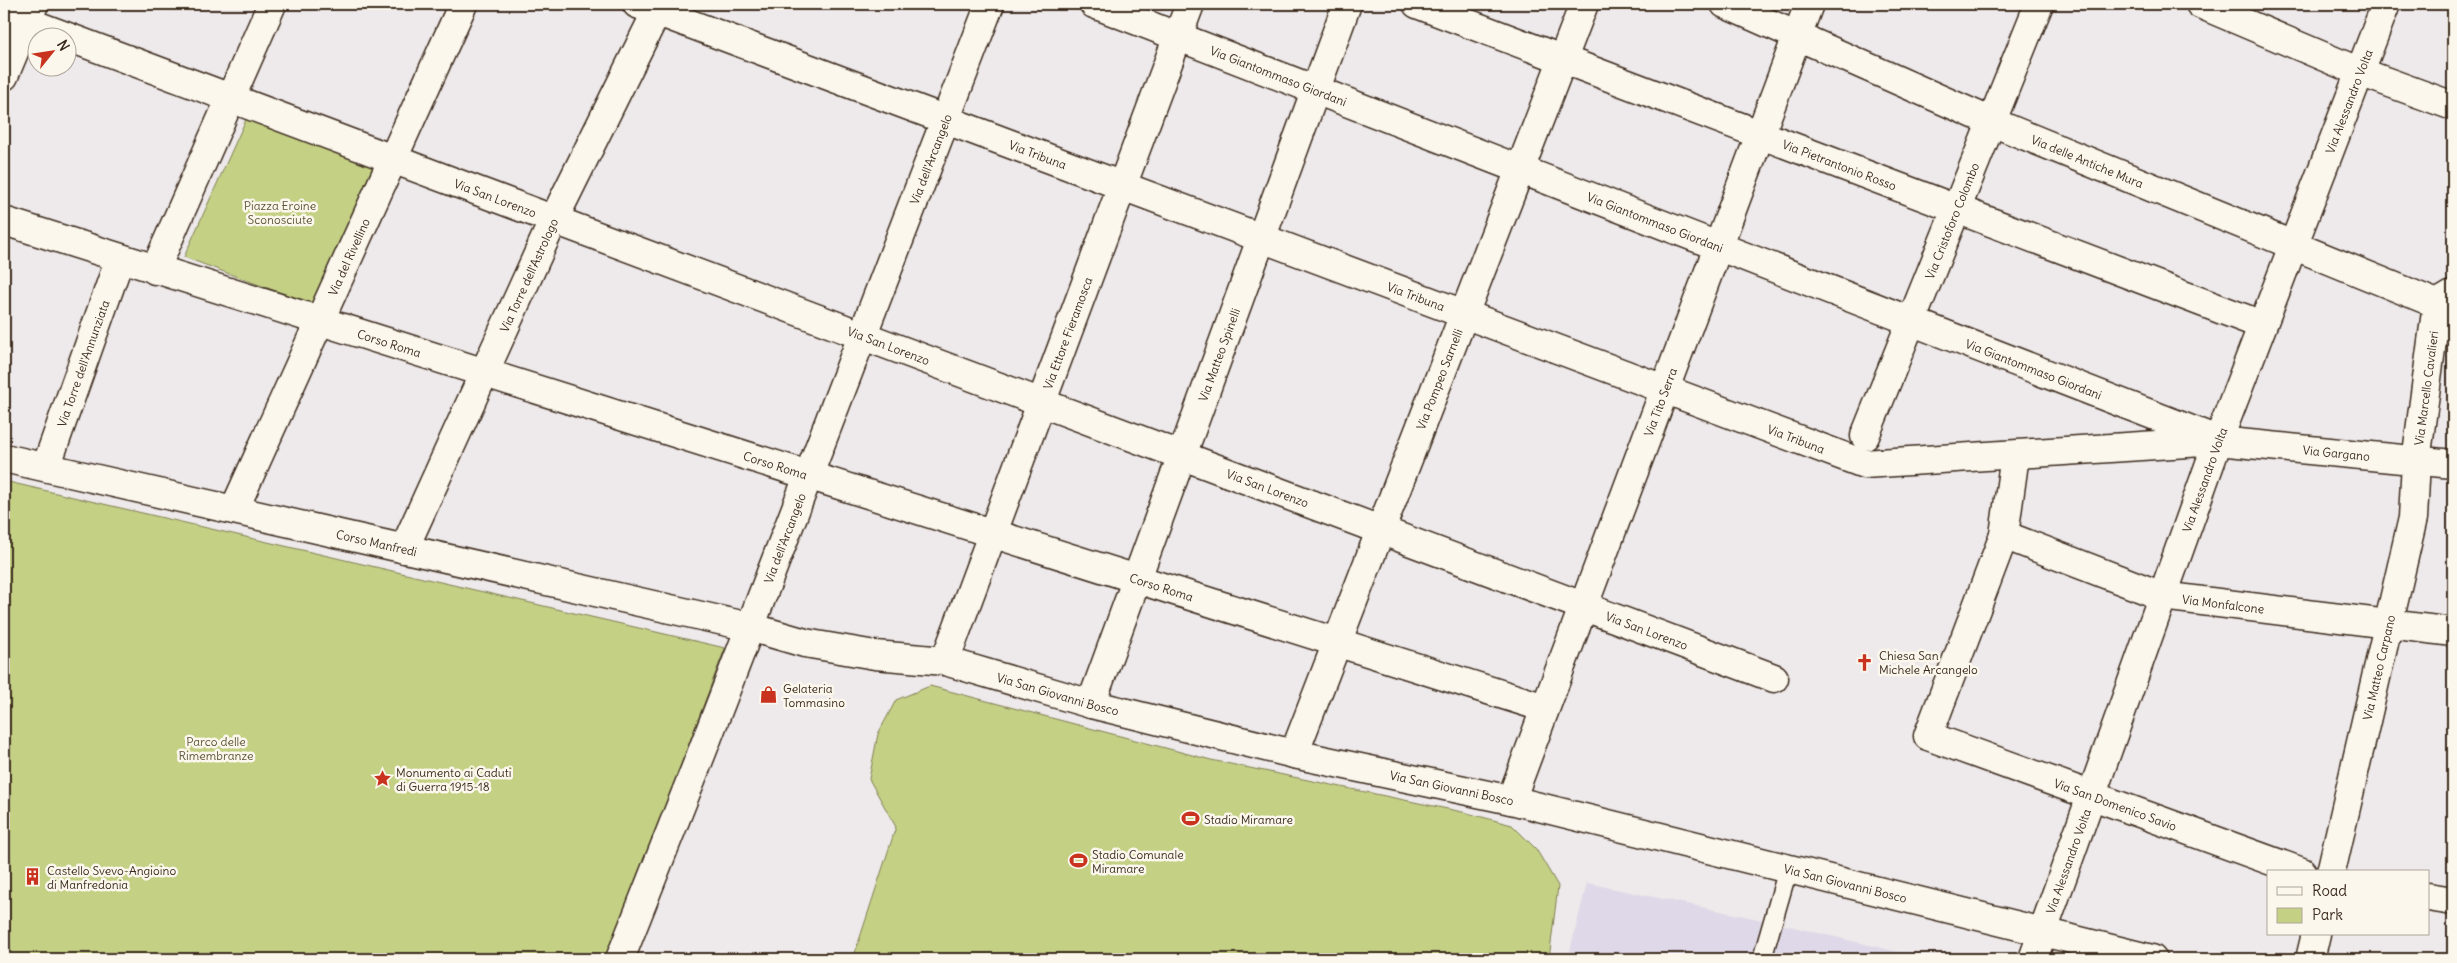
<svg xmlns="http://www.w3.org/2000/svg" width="2457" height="963" viewBox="0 0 2457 963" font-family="Delius,sans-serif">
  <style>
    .built { fill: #ded8e8 }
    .green { fill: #c4d185; stroke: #807e52 }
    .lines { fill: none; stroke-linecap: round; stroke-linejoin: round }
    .lane-casing { stroke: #3b2a1e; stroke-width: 21 }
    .street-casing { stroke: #3b2a1e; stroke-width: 31 }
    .secondary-casing { stroke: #3b2a1e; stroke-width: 31 }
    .lane { stroke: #fbf7ec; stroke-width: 18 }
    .street { stroke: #fbf7ec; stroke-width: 28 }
    .secondary { stroke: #fbf7ec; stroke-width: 28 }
    .labels { text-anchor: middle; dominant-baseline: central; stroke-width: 5; stroke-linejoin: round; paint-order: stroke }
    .street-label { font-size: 12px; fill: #3b2a1e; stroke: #fbf7ec }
    .park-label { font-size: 12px; fill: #5d5438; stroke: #fbf7ec }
    .poi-label { font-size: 12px; fill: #3b2a1e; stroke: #fbf7ec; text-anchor: start }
  </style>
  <rect width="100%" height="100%" fill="#eee9ea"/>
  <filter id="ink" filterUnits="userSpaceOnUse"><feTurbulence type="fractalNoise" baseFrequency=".02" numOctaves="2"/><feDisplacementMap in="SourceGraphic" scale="10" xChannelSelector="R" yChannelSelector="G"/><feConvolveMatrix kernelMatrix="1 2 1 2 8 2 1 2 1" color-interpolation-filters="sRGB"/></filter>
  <g filter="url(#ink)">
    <polygon class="built" points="1587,883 1772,922 1928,959 1568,959"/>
    <g class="green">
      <polygon points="248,115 377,165 313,305 184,257"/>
      <polygon points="4,481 725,648 608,959 4,959"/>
      <polygon points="930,686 1211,760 1467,813 1512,825 1536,849 1558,886 1549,959 853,959 896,827 869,779 878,734 896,700"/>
    </g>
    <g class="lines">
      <defs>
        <polyline id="lane" points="1762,959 1788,869"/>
        <g id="street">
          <path id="s1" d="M1417,4L2262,325"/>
          <path id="s2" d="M1725,4L1992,122L2437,304L2453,306"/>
          <polyline points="2200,4 2360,72 2453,106"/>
          <path id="s3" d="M4,13L1774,678"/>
          <path id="s4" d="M4,221L1545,708"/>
          <polyline points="155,270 272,4"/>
          <path id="s5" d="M1865,436L2039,4"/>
          <path id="s6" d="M2015,455L2004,535L1928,736L2302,872"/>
          <path id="s7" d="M4,458L750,627L805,643L875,655L945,661L1091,704L1294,754L1511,800L2152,959"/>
          <path id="s8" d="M46,467L120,258"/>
          <path id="s9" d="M234,510L463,4"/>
          <path id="s10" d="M2004,535L2162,596L2453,632"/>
          <path id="s11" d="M404,549L554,219L657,11"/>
          <path id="s12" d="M945,661L1190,4"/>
          <path id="s13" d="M1091,704L1347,4"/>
          <path id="s14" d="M1294,754L1584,4"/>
          <path id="s15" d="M1511,800L1809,4"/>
          <path id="s16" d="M2331,872L2413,518L2416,461L2437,304L2452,295"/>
          <polyline points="2428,897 2453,901"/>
          <path id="s17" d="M620,959L702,752L990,4"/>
          <path id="s18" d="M2033,959L2218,441L2386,4"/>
          <polyline points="2310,959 2316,934"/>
        </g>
        <g id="secondary">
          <path id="s19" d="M637,4L1864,464L2218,441L2453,464"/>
          <path id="s20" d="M1094,4L2212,438"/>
          <polyline points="4,76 34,4"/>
        </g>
      </defs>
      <use href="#lane" class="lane-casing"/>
      <use href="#street" class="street-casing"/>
      <use href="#secondary" class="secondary-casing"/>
      <use href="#lane" class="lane"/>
      <use href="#street" class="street"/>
      <use href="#secondary" class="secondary"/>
    </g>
  </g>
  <defs>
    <symbol id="church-bare" viewBox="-9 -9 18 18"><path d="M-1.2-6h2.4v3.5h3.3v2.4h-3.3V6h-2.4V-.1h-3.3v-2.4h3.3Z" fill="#c8321e" stroke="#fbf7ec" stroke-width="2.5" paint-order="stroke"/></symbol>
    <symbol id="shop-bare" viewBox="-9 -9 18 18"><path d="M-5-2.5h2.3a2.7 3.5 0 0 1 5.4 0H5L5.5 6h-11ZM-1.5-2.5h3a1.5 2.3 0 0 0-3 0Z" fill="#c8321e" stroke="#fbf7ec" stroke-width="2.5" paint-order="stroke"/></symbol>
    <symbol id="sight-bare" viewBox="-9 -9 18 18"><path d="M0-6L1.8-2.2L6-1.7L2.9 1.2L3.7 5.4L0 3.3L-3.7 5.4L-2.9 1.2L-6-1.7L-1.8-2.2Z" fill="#c8321e" stroke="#fbf7ec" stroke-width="2.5" paint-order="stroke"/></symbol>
    <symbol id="stadium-bare" viewBox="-9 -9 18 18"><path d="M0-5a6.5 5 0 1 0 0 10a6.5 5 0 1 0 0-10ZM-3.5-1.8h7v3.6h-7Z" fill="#c8321e" stroke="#fbf7ec" stroke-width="2.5" paint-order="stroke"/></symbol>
    <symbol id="building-bare" viewBox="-9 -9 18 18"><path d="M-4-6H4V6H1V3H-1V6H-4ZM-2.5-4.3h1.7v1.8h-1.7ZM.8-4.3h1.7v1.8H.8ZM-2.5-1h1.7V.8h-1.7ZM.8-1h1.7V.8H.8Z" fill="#c8321e" stroke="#fbf7ec" stroke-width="2.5" paint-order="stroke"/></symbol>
  </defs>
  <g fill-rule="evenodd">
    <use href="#church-bare" x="1852" y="650" width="25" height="25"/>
    <use href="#shop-bare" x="756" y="682" width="25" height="25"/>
    <use href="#sight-bare" x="370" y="766" width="25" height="25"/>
    <use href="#stadium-bare" x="1178" y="806" width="25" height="25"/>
    <use href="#stadium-bare" x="1066" y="848" width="25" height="25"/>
    <use href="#building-bare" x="20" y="864" width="25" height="25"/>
  </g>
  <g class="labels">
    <g class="street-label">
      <text stroke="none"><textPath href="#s20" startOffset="198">Via Giantommaso Giordani</textPath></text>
      <text stroke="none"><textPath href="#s18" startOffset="914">Via Alessandro Volta</textPath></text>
      <text stroke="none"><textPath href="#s19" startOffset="428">Via Tribuna</textPath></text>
      <text stroke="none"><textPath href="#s17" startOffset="858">Via dell'Arcangelo</textPath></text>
      <text stroke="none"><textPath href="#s2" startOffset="395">Via delle Antiche Mura</textPath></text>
      <text stroke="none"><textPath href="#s1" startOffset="452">Via Pietrantonio Rosso</textPath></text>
      <text stroke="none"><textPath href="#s3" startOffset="525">Via San Lorenzo</textPath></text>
      <text stroke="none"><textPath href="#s5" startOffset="232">Via Cristoforo Colombo</textPath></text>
      <text stroke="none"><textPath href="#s20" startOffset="602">Via Giantommaso Giordani</textPath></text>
      <text stroke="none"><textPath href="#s9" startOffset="278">Via del Rivellino</textPath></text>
      <text stroke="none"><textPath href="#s11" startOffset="301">Via Torre dell'Astrologo</textPath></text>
      <text stroke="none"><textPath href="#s19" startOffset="832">Via Tribuna</textPath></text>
      <text stroke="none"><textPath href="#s12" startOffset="350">Via Ettore Fieramosca</textPath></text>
      <text stroke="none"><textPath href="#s4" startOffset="404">Corso Roma</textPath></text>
      <text stroke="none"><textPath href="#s3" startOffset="945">Via San Lorenzo</textPath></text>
      <text stroke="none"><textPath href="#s13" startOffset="372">Via Matteo Spinelli</textPath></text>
      <text stroke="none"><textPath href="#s8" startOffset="110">Via Torre dell'Annunziata</textPath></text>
      <text stroke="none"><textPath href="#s20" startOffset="1008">Via Giantommaso Giordani</textPath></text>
      <text stroke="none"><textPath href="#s14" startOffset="402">Via Pompeo Sarnelli</textPath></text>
      <text stroke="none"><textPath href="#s16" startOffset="494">Via Marcello Cavalieri</textPath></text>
      <text stroke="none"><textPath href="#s15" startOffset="425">Via Tito Serra</textPath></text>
      <text stroke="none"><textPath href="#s19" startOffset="1238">Via Tribuna</textPath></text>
      <text stroke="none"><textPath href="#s19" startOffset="1784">Via Gargano</textPath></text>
      <text stroke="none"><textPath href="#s4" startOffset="809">Corso Roma</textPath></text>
      <text stroke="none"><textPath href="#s18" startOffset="509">Via Alessandro Volta</textPath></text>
      <text stroke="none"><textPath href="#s3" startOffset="1350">Via San Lorenzo</textPath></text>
      <text stroke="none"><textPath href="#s17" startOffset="452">Via dell'Arcangelo</textPath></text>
      <text stroke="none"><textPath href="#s7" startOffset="382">Corso Manfredi</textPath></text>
      <text stroke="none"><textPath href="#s4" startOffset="1214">Corso Roma</textPath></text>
      <text stroke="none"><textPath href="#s10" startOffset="231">Via Monfalcone</textPath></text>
      <text stroke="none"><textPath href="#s3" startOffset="1755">Via San Lorenzo</textPath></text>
      <text stroke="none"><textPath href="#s16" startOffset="210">Via Matteo Carpano</textPath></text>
      <text stroke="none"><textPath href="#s7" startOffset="1081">Via San Giovanni Bosco</textPath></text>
      <text stroke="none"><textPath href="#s7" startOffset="1486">Via San Giovanni Bosco</textPath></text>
      <text stroke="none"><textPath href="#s6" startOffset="495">Via San Domenico Savio</textPath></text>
      <text stroke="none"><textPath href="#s18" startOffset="104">Via Alessandro Volta</textPath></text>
      <text stroke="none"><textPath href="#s7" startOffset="1891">Via San Giovanni Bosco</textPath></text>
    </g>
    <g class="park-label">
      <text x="280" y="205">Piazza Eroine<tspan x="280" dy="14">Sconosciute</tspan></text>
      <text x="216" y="741">Parco delle<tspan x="216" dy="14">Rimembranze</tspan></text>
    </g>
    <g class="poi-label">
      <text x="1879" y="655">Chiesa San<tspan x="1879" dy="14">Michele Arcangelo</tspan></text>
      <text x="783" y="688">Gelateria<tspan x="783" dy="14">Tommasino</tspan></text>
      <text x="396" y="772">Monumento ai Caduti<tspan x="396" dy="14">di Guerra 1915-18</tspan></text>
      <text x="1204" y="819">Stadio Miramare</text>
      <text x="1092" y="854">Stadio Comunale<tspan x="1092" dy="14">Miramare</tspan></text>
      <text x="47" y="870">Castello Svevo-Angioino<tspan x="47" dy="14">di Manfredonia</tspan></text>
    </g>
  </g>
  <rect width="2457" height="963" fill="none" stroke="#fbf7ec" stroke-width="20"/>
  <rect x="10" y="10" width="2437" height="943" fill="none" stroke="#3b2a1e" stroke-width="2" filter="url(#ink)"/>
  <rect x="2267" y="870" width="162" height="65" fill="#fbf7ec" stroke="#aea59a"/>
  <rect x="2277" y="887" width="25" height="8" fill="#fbf7ec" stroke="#aea59a"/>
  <text x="2312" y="896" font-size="15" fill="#3b2a1e">Road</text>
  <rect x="2277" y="908" width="25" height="15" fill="#c4d185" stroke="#aea59a"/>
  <text x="2312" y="920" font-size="15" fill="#3b2a1e">Park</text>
  <g transform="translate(52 52) rotate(60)"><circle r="24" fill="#fbf7ec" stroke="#aea59a"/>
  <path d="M0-4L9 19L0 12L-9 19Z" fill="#c8321e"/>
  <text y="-8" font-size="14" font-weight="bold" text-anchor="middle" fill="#3b2a1e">N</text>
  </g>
</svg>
